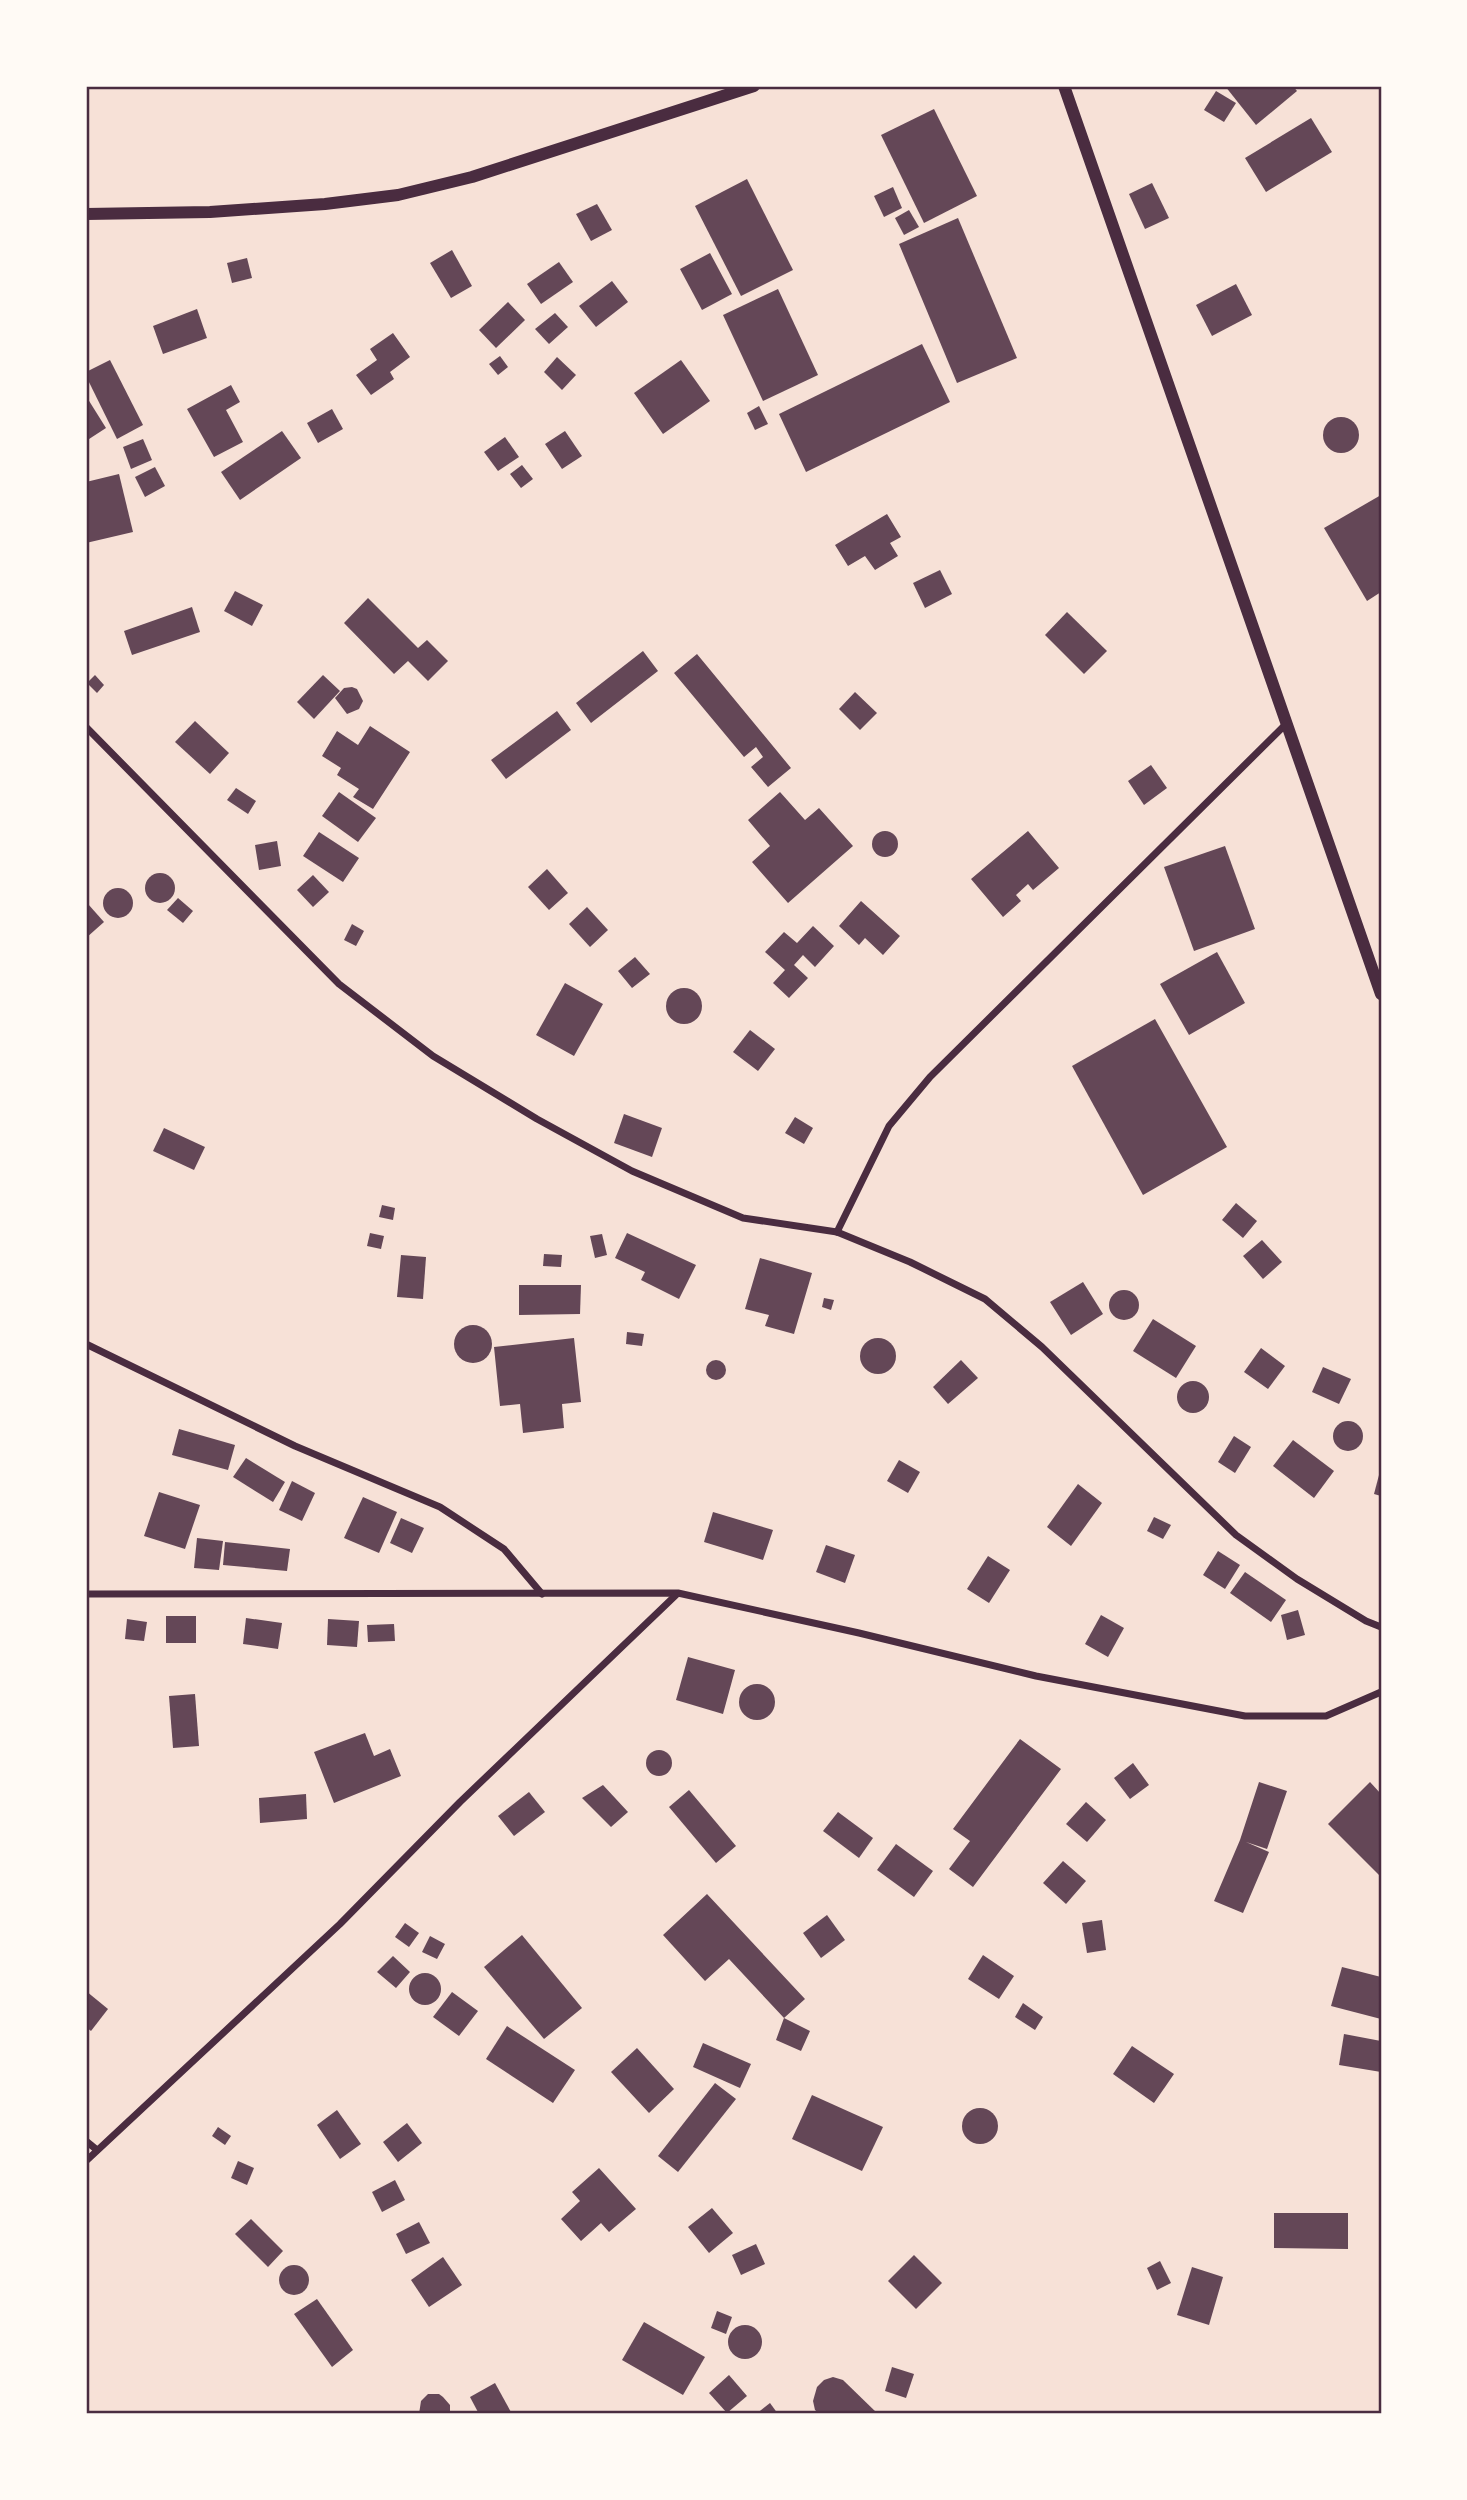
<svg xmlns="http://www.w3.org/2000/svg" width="1467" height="2500" viewBox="0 0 1467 2500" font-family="'Zilla Slab',serif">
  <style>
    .building { fill: #644757 }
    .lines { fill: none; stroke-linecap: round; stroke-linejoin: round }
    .minor { stroke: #4a2c40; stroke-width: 7 }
    .tertiary { stroke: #4a2c40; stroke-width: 12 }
    .neatline { fill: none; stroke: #4a2c40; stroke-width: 2.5 }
  </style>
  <rect width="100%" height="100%" fill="#f7e1d7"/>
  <g class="building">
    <polygon points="1225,86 1293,86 1297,91 1256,125"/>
    <polygon points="1216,91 1236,103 1224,122 1204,110"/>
    <polygon points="934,109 977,196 924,223 881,135"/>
    <polygon points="1311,118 1332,152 1266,192 1245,158"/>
    <polygon points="747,179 793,270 741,296 695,206"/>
    <polygon points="1152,183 1169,218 1145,229 1129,194"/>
    <polygon points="893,187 902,208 884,217 874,196"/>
    <polygon points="597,204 612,230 591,241 576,214"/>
    <polygon points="909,210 919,227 904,235 895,218"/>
    <polygon points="958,218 1017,358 957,383 899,244"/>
    <polygon points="452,250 472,286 451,298 430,263"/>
    <polygon points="710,253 732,294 702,310 680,269"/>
    <polygon points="247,258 252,278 232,283 227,263"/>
    <polygon points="559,262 573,282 541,304 527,284"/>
    <polygon points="612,281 628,302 596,327 579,306"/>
    <polygon points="1236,284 1252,315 1212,336 1196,305"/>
    <polygon points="778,289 818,375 763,401 723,315"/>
    <polygon points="508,302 525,320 496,348 479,330"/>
    <polygon points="197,309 207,338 163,354 153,326"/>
    <polygon points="555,313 568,327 549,344 535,329"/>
    <polygon points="393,333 410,357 390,372 394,379 371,395 356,375 377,360 370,349"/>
    <polygon points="922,344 950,402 806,472 779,414"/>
    <polygon points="500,356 508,367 498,375 489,364"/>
    <polygon points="557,357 576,375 562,390 544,372"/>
    <polygon points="110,360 143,425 117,439 86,376 86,372"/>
    <polygon points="681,360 710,401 663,434 634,393"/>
    <polygon points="231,385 240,402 226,410 243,442 214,457 187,409"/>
    <polygon points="86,396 106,428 86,441"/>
    <polygon points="759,406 768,424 755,430 747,413"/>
    <polygon points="332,409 343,429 318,443 307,423"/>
    <circle cx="1341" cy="435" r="18"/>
    <polygon points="282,431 301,458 240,500 221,472"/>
    <polygon points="565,431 582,456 562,469 545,444"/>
    <polygon points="505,437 519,457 498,471 484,452"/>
    <polygon points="143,439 152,460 131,469 123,447"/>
    <polygon points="522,465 533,479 521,488 510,474"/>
    <polygon points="155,467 165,486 145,497 135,477"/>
    <polygon points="119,474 133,532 86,543 86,482"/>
    <polygon points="1381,495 1381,592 1367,601 1324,528"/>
    <polygon points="887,514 901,537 890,543 898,556 875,570 865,556 848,566 835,545"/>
    <polygon points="940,570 952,594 925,608 913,583"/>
    <polygon points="235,591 263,605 252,626 224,611"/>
    <polygon points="368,598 418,648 427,640 448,661 428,681 408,661 394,674 344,623"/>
    <polygon points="192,607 200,632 132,655 124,631"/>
    <polygon points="1067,612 1107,651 1084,674 1045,635"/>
    <polygon points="643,651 658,671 591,723 576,703"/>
    <polygon points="697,654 791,768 768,787 751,767 763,757 756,747 744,757 674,673"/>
    <polygon points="95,675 104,685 97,693 87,683"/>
    <polygon points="323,675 340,691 314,719 297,702"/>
    <polygon points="352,687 357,689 363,701 359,709 347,714 335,698 344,688"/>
    <polygon points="855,692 877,713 860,730 839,709"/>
    <polygon points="557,711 571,730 506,779 491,760"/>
    <polygon points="195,721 229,753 210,774 175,742"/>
    <polygon points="370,726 410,752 373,809 353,797 359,789 337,775 341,768 322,756 337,731 358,745"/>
    <polygon points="1151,765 1167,788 1144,805 1128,781"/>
    <polygon points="236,788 256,801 248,814 227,800"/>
    <polygon points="339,792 376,818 358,842 322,816"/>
    <polygon points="780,792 805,820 819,808 853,846 788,903 752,862 770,846 748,820"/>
    <circle cx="885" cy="844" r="13"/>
    <polygon points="1028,831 1059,868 1033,890 1028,884 1016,895 1021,901 1003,917 971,879"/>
    <polygon points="319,832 359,858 343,882 303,856"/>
    <polygon points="277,841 281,866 259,870 255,845"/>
    <polygon points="1225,846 1255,929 1194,951 1164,867"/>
    <polygon points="547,869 568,893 549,910 528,887"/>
    <circle cx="160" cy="888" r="15"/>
    <polygon points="313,875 329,892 313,907 297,890"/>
    <circle cx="118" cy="903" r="15"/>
    <polygon points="178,898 193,911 183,923 167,910"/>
    <polygon points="861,901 900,936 883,955 865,938 859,945 839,926"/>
    <polygon points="88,904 104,922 86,938 86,906"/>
    <polygon points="587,907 608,930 590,947 569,924"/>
    <polygon points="352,924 364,931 356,946 344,940"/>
    <polygon points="813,926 834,946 815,967 803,955 794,965 808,978 789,998 773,983 785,970 765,952 784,932 797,943"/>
    <polygon points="1217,952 1245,1003 1189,1035 1160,984"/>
    <polygon points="635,957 650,974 632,988 618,971"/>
    <polygon points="565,983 603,1004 574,1056 536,1035"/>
    <circle cx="684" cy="1006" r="18"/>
    <polygon points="1155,1019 1227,1147 1143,1195 1072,1066"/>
    <polygon points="750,1030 775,1049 758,1071 733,1052"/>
    <polygon points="624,1114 662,1128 652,1157 614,1143"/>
    <polygon points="795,1117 813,1128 804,1144 785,1133"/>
    <polygon points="164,1128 205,1147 194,1170 153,1151"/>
    <polygon points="1236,1203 1257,1221 1243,1238 1222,1220"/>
    <polygon points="382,1205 395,1208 393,1220 379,1217"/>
    <polygon points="370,1233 384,1236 381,1249 367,1246"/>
    <polygon points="627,1233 696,1265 679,1299 641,1280 645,1272 615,1258"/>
    <polygon points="602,1234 607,1255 595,1258 590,1236"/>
    <polygon points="1262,1240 1282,1262 1263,1279 1243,1256"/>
    <polygon points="544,1254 562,1255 561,1267 543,1266"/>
    <polygon points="401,1255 426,1257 423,1299 397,1297"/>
    <polygon points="760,1258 812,1273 794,1334 765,1326 769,1315 745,1309"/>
    <polygon points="1083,1282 1103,1314 1071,1335 1050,1302"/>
    <polygon points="519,1285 581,1285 580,1314 519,1315"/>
    <circle cx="1124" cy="1305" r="15"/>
    <polygon points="824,1298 834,1300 831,1310 822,1307"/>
    <polygon points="1153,1319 1196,1346 1176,1378 1133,1351"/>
    <circle cx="473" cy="1344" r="19"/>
    <polygon points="627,1332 644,1334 642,1346 626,1344"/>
    <circle cx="878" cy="1356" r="18"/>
    <polygon points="574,1338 581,1402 562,1404 564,1428 523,1433 520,1404 500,1406 494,1347"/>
    <polygon points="1261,1348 1285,1366 1268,1389 1244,1372"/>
    <polygon points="961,1360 978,1378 948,1404 933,1387"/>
    <circle cx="716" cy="1370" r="10"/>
    <polygon points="1323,1367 1351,1379 1339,1404 1312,1392"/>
    <circle cx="1193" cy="1397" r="16"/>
    <circle cx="1348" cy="1436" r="15"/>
    <polygon points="179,1429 235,1445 228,1470 172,1455"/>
    <polygon points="1234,1436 1251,1447 1235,1473 1218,1462"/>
    <polygon points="1293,1440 1334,1471 1314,1498 1273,1466"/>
    <polygon points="246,1458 285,1482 273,1502 233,1477"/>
    <polygon points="899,1460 920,1472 908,1493 887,1481"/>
    <polygon points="1379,1475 1381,1476 1381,1496 1374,1494"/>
    <polygon points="292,1481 315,1493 302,1521 279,1510"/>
    <polygon points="1078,1484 1102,1503 1071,1546 1047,1527"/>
    <polygon points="159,1492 200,1505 185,1549 144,1536"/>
    <polygon points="363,1497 397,1512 379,1553 344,1538"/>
    <polygon points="713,1512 773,1530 763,1560 704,1542"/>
    <polygon points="1154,1517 1171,1525 1163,1539 1147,1531"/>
    <polygon points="401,1518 424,1528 412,1553 390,1543"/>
    <polygon points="197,1538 223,1541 219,1570 194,1568"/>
    <polygon points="225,1542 290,1549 287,1571 223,1565"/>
    <polygon points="826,1545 855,1555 845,1583 816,1572"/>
    <polygon points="1218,1551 1240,1565 1225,1589 1203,1575"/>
    <polygon points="988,1556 1010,1570 989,1603 967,1589"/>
    <polygon points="1245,1572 1286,1600 1271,1622 1230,1593"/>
    <polygon points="1298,1610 1305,1635 1287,1640 1281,1615"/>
    <polygon points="1101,1615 1124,1628 1108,1657 1085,1644"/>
    <rect x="166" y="1616" width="30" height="27"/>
    <polygon points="246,1618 282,1623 278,1649 243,1644"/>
    <polygon points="127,1619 147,1622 144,1641 125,1639"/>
    <polygon points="328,1619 359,1621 357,1647 327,1645"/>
    <polygon points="394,1624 395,1641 368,1642 367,1625"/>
    <polygon points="688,1657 735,1670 723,1714 676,1700"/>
    <circle cx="757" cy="1702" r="18"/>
    <polygon points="195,1694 199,1746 173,1748 169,1696"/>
    <polygon points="365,1733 374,1756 390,1749 401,1776 334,1803 314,1752"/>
    <polygon points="1020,1739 1061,1769 973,1887 949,1869 970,1841 953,1829"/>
    <circle cx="659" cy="1763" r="13"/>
    <polygon points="1133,1763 1149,1785 1130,1799 1114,1778"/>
    <polygon points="1259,1782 1287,1791 1267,1849 1246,1842 1269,1852 1243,1913 1214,1901 1240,1840"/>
    <polygon points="1370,1782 1381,1794 1381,1877 1328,1824"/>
    <polygon points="603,1785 628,1812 611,1827 582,1798"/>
    <polygon points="689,1790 736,1846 716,1863 669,1807"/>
    <polygon points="529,1792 545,1812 514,1836 498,1816"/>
    <polygon points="306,1794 307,1819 260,1823 259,1798"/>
    <polygon points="1086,1802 1106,1820 1087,1842 1066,1824"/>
    <polygon points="838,1812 873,1838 859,1858 823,1831"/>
    <polygon points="896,1844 933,1871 914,1897 877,1870"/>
    <polygon points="1063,1861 1086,1881 1066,1904 1043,1883"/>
    <polygon points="707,1894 805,1999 784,2018 810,2031 801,2051 776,2040 784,2018 729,1959 705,1981 663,1935"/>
    <polygon points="827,1915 845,1940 821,1958 803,1933"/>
    <polygon points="1102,1920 1106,1950 1087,1953 1082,1923"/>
    <polygon points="405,1923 419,1933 409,1947 395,1937"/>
    <polygon points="522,1935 582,2008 544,2039 484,1967"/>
    <polygon points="430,1936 445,1944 437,1959 422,1952"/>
    <polygon points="983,1955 1014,1976 999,1999 968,1979"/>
    <polygon points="393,1956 410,1972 396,1988 377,1972"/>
    <polygon points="1342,1967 1381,1977 1381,2019 1331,2006"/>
    <circle cx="425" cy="1989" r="16"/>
    <polygon points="86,1991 108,2009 91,2031 86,2027"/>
    <polygon points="452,1992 478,2011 459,2036 433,2017"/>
    <polygon points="1023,2003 1043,2017 1035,2030 1015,2017"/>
    <polygon points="507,2026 575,2070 553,2103 486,2059"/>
    <polygon points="1344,2034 1381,2041 1381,2072 1339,2065"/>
    <polygon points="703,2043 751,2064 740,2088 693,2067"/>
    <polygon points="1132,2046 1174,2074 1154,2103 1113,2074"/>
    <polygon points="637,2048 674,2089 649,2113 611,2072"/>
    <polygon points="715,2083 736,2099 678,2172 658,2156"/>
    <polygon points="812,2095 883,2127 862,2171 792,2139"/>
    <circle cx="980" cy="2126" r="18"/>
    <polygon points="337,2110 361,2144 340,2159 317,2125"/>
    <polygon points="407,2123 422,2143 398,2162 383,2142"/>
    <polygon points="218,2127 231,2136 225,2145 212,2136"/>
    <polygon points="238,2161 254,2168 247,2185 231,2178"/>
    <polygon points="599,2168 636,2209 609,2232 601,2223 581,2241 561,2219 580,2201 572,2192"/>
    <polygon points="395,2180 405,2200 382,2212 372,2192"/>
    <polygon points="712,2208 733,2233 709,2253 688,2227"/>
    <polygon points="1274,2213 1348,2213 1348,2249 1274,2248"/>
    <polygon points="251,2219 283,2251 268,2267 235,2234"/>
    <polygon points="419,2222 430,2243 406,2254 396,2234"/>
    <polygon points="756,2244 765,2264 741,2275 732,2255"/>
    <polygon points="914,2255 942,2283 916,2309 888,2281"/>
    <polygon points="443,2257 462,2285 429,2307 411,2280"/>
    <polygon points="1160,2261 1171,2283 1157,2290 1147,2268"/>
    <circle cx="294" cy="2280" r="15"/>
    <polygon points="1192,2267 1223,2277 1209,2325 1177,2315"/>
    <polygon points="317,2299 353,2350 332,2367 294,2314"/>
    <polygon points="717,2311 732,2317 726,2334 711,2328"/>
    <polygon points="644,2322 705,2357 683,2395 622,2360"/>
    <circle cx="745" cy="2342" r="17"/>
    <polygon points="892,2367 914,2374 906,2398 885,2391"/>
    <polygon points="729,2375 747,2396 727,2413 709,2393"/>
    <polygon points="833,2377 843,2380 878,2414 820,2414 815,2410 813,2401 817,2387 824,2380"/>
    <polygon points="495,2383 512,2414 479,2414 470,2397"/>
    <polygon points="428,2394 439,2394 443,2397 450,2405 450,2414 419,2414 421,2401"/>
    <polygon points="770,2403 778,2414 756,2414"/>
  </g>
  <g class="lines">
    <g class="minor">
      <polyline points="86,727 339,984 433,1056 537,1119 632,1171 743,1218 837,1232 910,1262 985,1299 1042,1347 1236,1535 1297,1579 1366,1621 1381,1627"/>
      <polyline points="837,1232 889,1126 930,1077 1287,723"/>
      <polyline points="86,1344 295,1446 440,1507 504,1549 542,1594"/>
      <polyline points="86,1594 678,1593 859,1633 1036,1676 1245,1716 1326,1716 1381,1692"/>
      <polyline points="86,2141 97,2150"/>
      <polyline points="86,2161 340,1924 460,1802 677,1594"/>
    </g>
    <g class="tertiary">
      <polyline points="1064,86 1381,994"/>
      <polyline points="86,214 210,212 325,204 398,195 472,177 754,86"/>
    </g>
  </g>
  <rect width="1467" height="2500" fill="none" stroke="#fffaf5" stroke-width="175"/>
  <rect x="88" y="88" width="1292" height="2324" class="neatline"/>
</svg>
